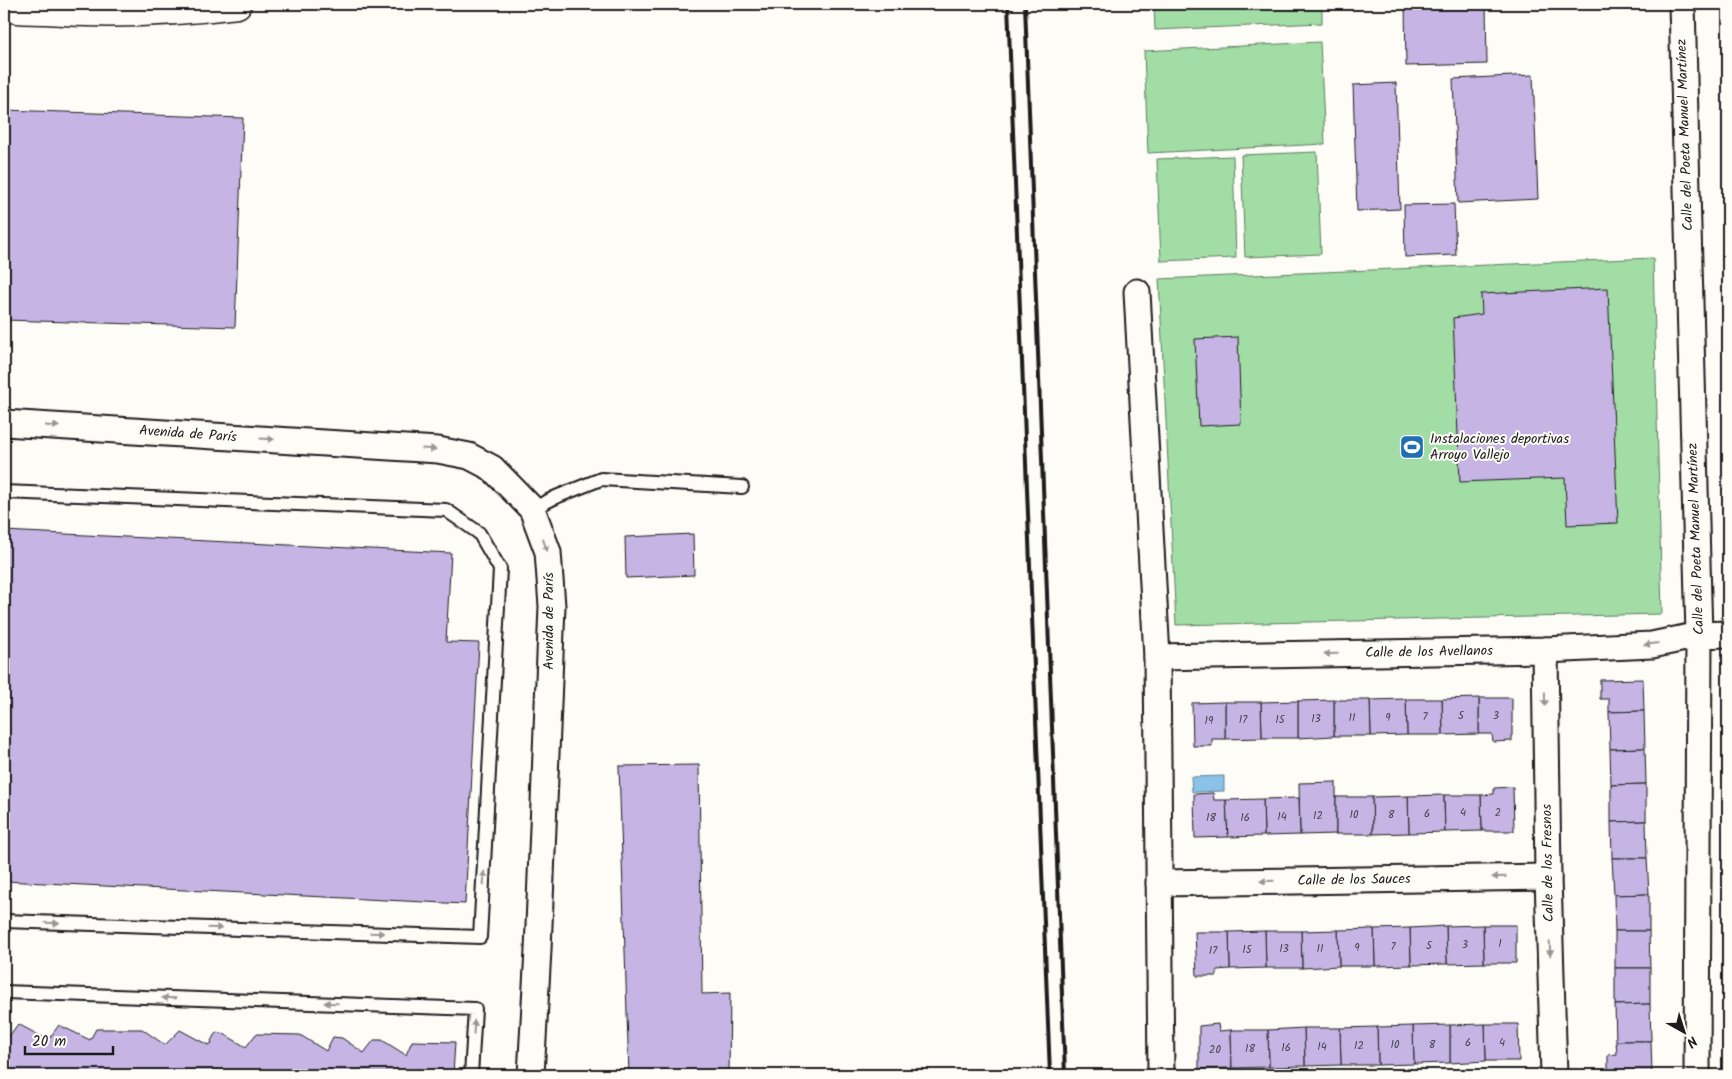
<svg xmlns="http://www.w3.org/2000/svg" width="1732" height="1079" viewBox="0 0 1732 1079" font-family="Kalam,sans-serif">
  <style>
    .green { fill: #a1dda4; stroke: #5e7c60 }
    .water { fill: #8ac2e8; stroke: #5e8096 }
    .building { fill: #c5b4e4; stroke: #1c1c1c }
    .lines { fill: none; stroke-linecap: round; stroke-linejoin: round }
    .service-casing { stroke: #1c1c1c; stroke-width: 16 }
    .minor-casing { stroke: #1c1c1c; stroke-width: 29 }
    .tertiary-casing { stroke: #1c1c1c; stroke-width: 31 }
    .service { stroke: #fdfcf7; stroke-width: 12 }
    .minor { stroke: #fdfcf7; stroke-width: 25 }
    .tertiary { stroke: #fdfcf7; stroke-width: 28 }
    .rail { stroke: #1c1c1c; stroke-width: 4 }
    .oneway { fill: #989794 }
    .labels { text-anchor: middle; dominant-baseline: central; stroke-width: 4; stroke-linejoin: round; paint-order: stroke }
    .number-label { font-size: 11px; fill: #46424e }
    .street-label { font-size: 14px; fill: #1c1c1c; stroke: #fdfcf7 }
    .poi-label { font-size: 14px; fill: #1c1c1c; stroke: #fdfcf7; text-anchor: start }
  </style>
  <rect width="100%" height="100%" fill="#fdfcf7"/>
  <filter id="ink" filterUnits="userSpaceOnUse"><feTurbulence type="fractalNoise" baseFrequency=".02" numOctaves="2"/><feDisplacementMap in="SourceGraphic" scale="10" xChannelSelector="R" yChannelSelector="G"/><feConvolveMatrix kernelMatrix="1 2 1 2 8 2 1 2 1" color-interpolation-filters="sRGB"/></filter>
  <g filter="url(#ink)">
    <g class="green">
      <polygon points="1154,4 1322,4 1322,23 1155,30"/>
      <polygon points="1320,42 1325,144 1148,153 1144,51"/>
      <polygon points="1317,152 1321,254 1245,257 1241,155"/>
      <polygon points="1233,156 1236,258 1161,261 1157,159"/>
      <polygon points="1653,258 1662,614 1176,625 1159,279"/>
    </g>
    <polygon class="water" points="1224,776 1224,791 1192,792 1191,777"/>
    <g class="building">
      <polygon points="1405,4 1486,4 1487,64 1406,66"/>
      <polygon points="1533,75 1538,199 1458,203 1453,79"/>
      <polygon points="1396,83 1400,209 1357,211 1353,85"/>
      <polygon points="4,110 243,118 235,327 4,320"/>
      <polygon points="1454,204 1456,255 1405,257 1404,205"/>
      <polygon points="1608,288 1618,523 1567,525 1565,478 1460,482 1453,318 1482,314 1481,294"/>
      <polygon points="1238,337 1241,424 1199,426 1195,339"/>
      <polygon points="4,531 451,553 446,642 479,643 465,904 4,881"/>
      <polygon points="693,534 694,575 626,578 625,537"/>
      <polygon points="1643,679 1644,711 1609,712 1609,699 1600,699 1600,680"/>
      <polygon points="1479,698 1512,698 1512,741 1493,742 1492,734 1479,734"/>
      <polygon points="1479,698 1479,734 1443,735 1442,699"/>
      <polygon points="1406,699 1442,699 1443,735 1407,735"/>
      <polygon points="1406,699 1407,735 1371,736 1370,700"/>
      <polygon points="1334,700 1370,700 1371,736 1334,736"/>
      <polygon points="1334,700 1334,736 1298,738 1298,701"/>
      <polygon points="1298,701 1298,738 1262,738 1261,702"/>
      <polygon points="1225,702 1261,702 1262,738 1225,739"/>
      <polygon points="1225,702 1225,739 1212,739 1212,746 1193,746 1192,703"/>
      <polygon points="1644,711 1645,748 1610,749 1609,712"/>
      <polygon points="1645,748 1646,784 1611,785 1610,749"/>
      <polygon points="699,765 702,994 730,993 729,1075 629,1075 619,766"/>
      <polygon points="1336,782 1336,834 1300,835 1299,783"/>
      <polygon points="1646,784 1646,821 1611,822 1611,785"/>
      <polygon points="1513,787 1514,831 1482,831 1481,795 1494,794 1494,788"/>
      <polygon points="1213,793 1214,800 1226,800 1228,837 1195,838 1194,794"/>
      <polygon points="1444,795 1445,832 1409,833 1408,796"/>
      <polygon points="1444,795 1481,795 1482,831 1445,832"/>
      <polygon points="1408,796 1409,833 1373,834 1372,797"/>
      <polygon points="1336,797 1372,797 1373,834 1336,834"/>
      <polygon points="1299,798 1300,835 1264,836 1263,799"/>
      <polygon points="1263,799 1264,836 1228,837 1226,800"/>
      <polygon points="1646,821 1647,858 1612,858 1611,822"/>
      <polygon points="1612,858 1647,858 1649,894 1614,895"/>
      <polygon points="1649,894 1649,931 1615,931 1614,895"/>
      <polygon points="1483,925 1516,925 1516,963 1484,963"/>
      <polygon points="1483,925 1484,963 1447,964 1446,926"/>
      <polygon points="1446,926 1447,964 1411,965 1410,928"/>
      <polygon points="1410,928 1411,965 1375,966 1374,929"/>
      <polygon points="1374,929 1375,966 1339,966 1338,930"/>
      <polygon points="1338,930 1339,966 1302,968 1301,931"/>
      <polygon points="1265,931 1301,931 1302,968 1266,968"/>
      <polygon points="1265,931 1266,968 1230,969 1229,932"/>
      <polygon points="1615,931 1649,931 1650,968 1615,968"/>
      <polygon points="1195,932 1229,932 1230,969 1217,970 1217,976 1197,976"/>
      <polygon points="1615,968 1650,968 1650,1004 1615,1005"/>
      <polygon points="1650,1004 1651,1041 1616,1041 1615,1005"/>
      <polygon points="18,1024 48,1040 59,1025 90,1040 96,1029 142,1029 165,1045 180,1030 208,1045 212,1043 211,1041 216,1032 224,1034 246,1047 256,1034 300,1035 326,1051 333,1037 342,1038 364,1053 374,1040 382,1040 406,1055 412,1041 455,1042 453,1075 4,1075 4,1036 7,1039"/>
      <polygon points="1218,1024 1219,1031 1231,1030 1232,1068 1199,1069 1199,1026"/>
      <polygon points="1485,1024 1518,1024 1519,1061 1486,1061"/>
      <polygon points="1485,1024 1486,1061 1450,1063 1450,1025"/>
      <polygon points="1450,1025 1450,1063 1414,1064 1413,1026"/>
      <polygon points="1413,1026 1414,1064 1378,1065 1377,1027"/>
      <polygon points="1377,1027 1378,1065 1341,1065 1340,1028"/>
      <polygon points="1304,1028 1340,1028 1341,1065 1305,1066"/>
      <polygon points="1304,1028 1305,1066 1269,1067 1268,1030"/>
      <polygon points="1231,1030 1268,1030 1269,1067 1232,1068"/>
      <polygon points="1616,1041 1651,1041 1652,1073 1608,1074 1608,1055 1617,1054"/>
    </g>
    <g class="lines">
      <defs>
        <g id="service">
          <polyline points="4,492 446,510 479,533 500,569 480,937 4,921"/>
          <polyline points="532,509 556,497 601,479 742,487"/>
          <polyline points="4,992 475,1009 471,1075"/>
        </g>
        <g id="minor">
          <polyline points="1682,4 1699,635 1697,1075"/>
          <polyline points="1137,292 1157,657 1161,1075"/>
          <polyline points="4,423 438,450 469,456 492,468 532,509 548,552 552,606 538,950 531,1075"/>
          <polyline points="1545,650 1548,877 1554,1075"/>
          <polyline points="1157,657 1545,650 1652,645 1699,635 1728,634"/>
          <polyline points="1159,883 1548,877"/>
        </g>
        <path id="tertiary" d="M4,6C16,11 32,9 46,10C109,15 173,12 237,4"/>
      </defs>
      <use href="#service" class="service-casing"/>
      <use href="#minor" class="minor-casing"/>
      <use href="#tertiary" class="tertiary-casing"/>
      <use href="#service" class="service"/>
      <use href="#minor" class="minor"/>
      <use href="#tertiary" class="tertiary"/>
      <g class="rail">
        <polyline points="1008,4 1050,1075"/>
        <polyline points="1025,4 1065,1075"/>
      </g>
    </g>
    <defs><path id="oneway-solid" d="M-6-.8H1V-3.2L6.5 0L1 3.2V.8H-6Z" transform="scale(1.25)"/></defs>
    <g class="oneway">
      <use href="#oneway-solid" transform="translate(52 426) rotate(4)"/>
      <use href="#oneway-solid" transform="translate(267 439) rotate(4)"/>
      <use href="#oneway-solid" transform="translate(429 449) rotate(4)"/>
      <use href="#oneway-solid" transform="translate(545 545) rotate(72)"/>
      <use href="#oneway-solid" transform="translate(1651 644) rotate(173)"/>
      <use href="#oneway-solid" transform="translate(1331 654) rotate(179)"/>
      <use href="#oneway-solid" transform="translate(1545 699) rotate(89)"/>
      <use href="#oneway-solid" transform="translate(1499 877) rotate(179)"/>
      <use href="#oneway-solid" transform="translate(484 878) rotate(-87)"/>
      <use href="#oneway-solid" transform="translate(1267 881) rotate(179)"/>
      <use href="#oneway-solid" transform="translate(52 923) rotate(2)"/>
      <use href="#oneway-solid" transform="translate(215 928) rotate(2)"/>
      <use href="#oneway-solid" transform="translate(377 933) rotate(2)"/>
      <use href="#oneway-solid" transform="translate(1550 949) rotate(88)"/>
      <use href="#oneway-solid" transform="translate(169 998) rotate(-178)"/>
      <use href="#oneway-solid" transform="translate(331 1003) rotate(-178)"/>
      <use href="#oneway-solid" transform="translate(474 1027) rotate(-86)"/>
    </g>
  </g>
  <defs>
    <symbol id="stadium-square" viewBox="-11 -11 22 22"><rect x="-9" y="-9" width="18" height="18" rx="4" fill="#1f6fb2" stroke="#fdfcf7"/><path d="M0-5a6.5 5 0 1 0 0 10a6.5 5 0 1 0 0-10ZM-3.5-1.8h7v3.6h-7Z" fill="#fff"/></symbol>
  </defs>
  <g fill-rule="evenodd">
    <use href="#stadium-square" x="1398" y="433" width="28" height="28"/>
  </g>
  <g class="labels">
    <g class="number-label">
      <text x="1461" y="716">5</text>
      <text x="1496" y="716">3</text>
      <text x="1425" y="717">7</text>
      <text x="1352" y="718">11</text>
      <text x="1388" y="718">9</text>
      <text x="1316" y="719">13</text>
      <text x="1243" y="720">17</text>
      <text x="1280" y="720">15</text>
      <text x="1209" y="721">19</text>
      <text x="1463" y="813">4</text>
      <text x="1498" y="813">2</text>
      <text x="1427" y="814">6</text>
      <text x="1354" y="815">10</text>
      <text x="1391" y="815">8</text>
      <text x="1318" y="816">12</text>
      <text x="1282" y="817">14</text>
      <text x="1211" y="818">18</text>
      <text x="1245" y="818">16</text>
      <text x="1500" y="944">1</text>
      <text x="1465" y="945">3</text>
      <text x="1429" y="946">5</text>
      <text x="1393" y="947">7</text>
      <text x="1357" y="948">9</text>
      <text x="1284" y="949">13</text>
      <text x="1320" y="949">11</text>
      <text x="1247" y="950">15</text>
      <text x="1213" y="951">17</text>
      <text x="1468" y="1043">6</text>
      <text x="1502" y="1043">4</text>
      <text x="1395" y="1045">10</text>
      <text x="1432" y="1045">8</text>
      <text x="1359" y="1046">12</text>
      <text x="1322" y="1047">14</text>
      <text x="1286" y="1048">16</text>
      <text x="1250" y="1049">18</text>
      <text x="1215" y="1050">20</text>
    </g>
    <g class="street-label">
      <text transform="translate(1685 135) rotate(-92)">Calle del Poeta Manuel Martínez</text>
      <text transform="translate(188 434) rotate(4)">Avenida de París</text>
      <text transform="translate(1696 539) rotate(-92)">Calle del Poeta Manuel Martínez</text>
      <text transform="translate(549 621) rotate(-90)">Avenida de París</text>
      <text transform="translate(1429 652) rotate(-1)">Calle de los Avellanos</text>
      <text transform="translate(1548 863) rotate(-91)">Calle de los Fresnos</text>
      <text transform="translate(1354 880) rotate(-1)">Calle de los Sauces</text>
    </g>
    <g class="poi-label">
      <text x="1430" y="439">Instalaciones deportivas<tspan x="1430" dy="16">Arroyo Vallejo</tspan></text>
    </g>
  </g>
  <rect width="1732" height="1079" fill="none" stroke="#fdfcf7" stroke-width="20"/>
  <rect x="10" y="10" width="1712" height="1059" fill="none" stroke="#1c1c1c" stroke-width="2" filter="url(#ink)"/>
  <g transform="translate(1684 1032) rotate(141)" stroke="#fdfcf7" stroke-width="4" paint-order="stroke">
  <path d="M0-4L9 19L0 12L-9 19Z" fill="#1c1c1c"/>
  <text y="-8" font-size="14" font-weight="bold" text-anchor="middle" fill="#1c1c1c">N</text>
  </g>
  <path d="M25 1046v8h88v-8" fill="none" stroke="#1c1c1c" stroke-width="2.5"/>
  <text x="32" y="1046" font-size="15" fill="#1c1c1c" stroke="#fdfcf7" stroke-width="4" paint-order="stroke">20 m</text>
</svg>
